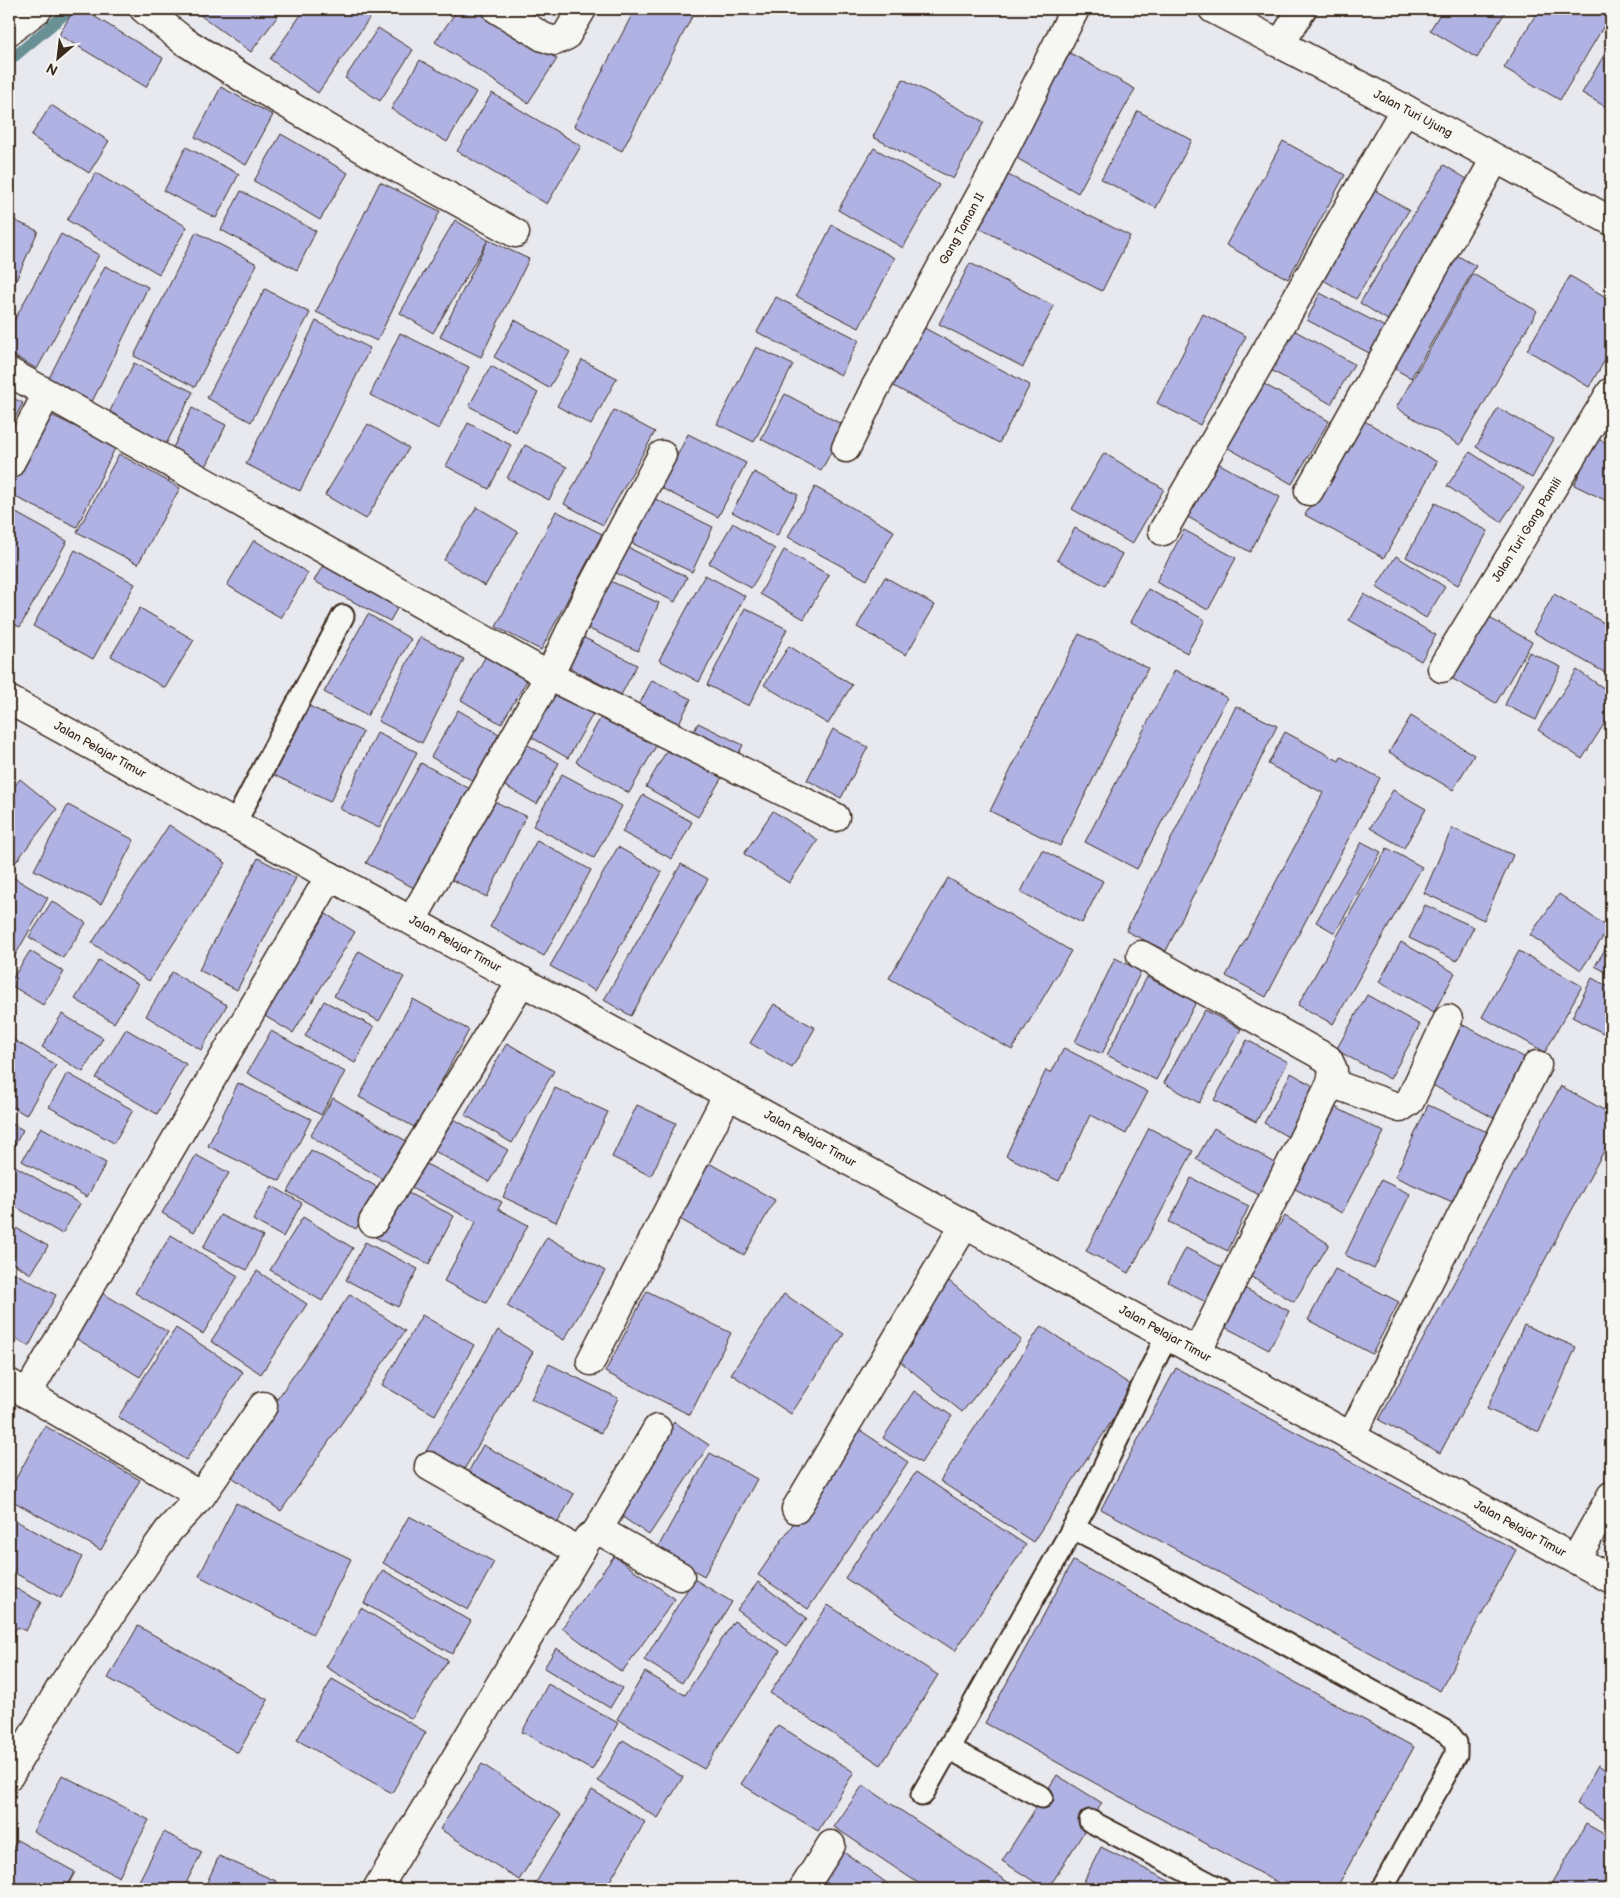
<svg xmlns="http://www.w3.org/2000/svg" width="1620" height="1898" viewBox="0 0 1620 1898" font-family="'Balsamiq Sans',sans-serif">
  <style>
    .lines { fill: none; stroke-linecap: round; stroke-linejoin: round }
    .stream { stroke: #689095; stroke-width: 11 }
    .building { fill: #b0b2e3; stroke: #3b2a1e }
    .lane-casing { stroke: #3b2a1e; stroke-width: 25 }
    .street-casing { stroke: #3b2a1e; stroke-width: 31 }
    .secondary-casing { stroke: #3b2a1e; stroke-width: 31 }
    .lane { stroke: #f6f6f2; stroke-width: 21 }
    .street { stroke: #f6f6f2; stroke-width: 28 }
    .secondary { stroke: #f6f6f2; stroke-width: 28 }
    .labels { text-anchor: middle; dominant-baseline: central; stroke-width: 4; stroke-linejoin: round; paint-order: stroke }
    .street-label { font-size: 12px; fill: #3b2a1e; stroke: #f6f6f2 }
  </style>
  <rect width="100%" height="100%" fill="#e8e8ef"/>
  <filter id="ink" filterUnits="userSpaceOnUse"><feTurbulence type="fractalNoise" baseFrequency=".02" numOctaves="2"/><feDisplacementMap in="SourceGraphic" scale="10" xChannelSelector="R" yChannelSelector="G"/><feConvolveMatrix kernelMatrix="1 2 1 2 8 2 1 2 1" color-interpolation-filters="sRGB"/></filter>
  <g filter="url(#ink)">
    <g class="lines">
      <polyline class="stream" points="9,61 71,9"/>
    </g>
    <g class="building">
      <polygon points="74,9 82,9 163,58 146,87 59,35"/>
      <polygon points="195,9 283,9 251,52 193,10"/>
      <polygon points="305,9 367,9 373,13 318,93 270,59"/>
      <polygon points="458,9 480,9 557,59 528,103 435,42"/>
      <polygon points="635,9 696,9 622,151 574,126"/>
      <polygon points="1443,9 1507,9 1477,58 1430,30"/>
      <polygon points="1539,9 1608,9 1611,11 1611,14 1560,100 1504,68"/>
      <polygon points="378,28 413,50 380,101 345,78"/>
      <polygon points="1611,43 1611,110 1582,93"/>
      <polygon points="1070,53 1135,89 1078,193 1013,156"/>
      <polygon points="420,60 476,92 447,142 391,109"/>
      <polygon points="903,79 984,122 953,179 873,137"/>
      <polygon points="221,87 273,115 246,165 195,137"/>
      <polygon points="492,93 581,146 547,204 457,151"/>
      <polygon points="51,105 109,141 89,173 31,136"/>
      <polygon points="1138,111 1192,140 1156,208 1101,179"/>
      <polygon points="9,123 16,127 9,140"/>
      <polygon points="281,134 348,173 320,220 254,181"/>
      <polygon points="1283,141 1345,175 1288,279 1226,245"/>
      <polygon points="186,147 239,174 216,218 164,191"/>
      <polygon points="874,148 939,185 903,248 838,210"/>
      <polygon points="1444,165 1475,184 1391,322 1360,303"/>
      <polygon points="96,173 187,227 159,274 67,220"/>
      <polygon points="1006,174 1130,236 1102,291 979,228"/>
      <polygon points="380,182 440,211 377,341 316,312"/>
      <polygon points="1371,188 1409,210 1356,299 1318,277"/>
      <polygon points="241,191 316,231 297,270 221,230"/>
      <polygon points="9,218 38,231 9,296"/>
      <polygon points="455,220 488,240 433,333 400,313"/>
      <polygon points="832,225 895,258 859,328 796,296"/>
      <polygon points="196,232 257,264 195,387 134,356"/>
      <polygon points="61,234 99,255 37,369 9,353 9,330"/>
      <polygon points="488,240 529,259 481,357 440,337"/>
      <polygon points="1449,251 1476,266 1411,378 1384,363"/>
      <polygon points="970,263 1054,306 1023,367 939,324"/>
      <polygon points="105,266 148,287 90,406 46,384"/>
      <polygon points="1473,274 1537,311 1460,445 1396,408"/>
      <polygon points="1570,276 1611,300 1611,350 1589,387 1527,350"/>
      <polygon points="265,289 310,313 251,422 207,398"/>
      <polygon points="1320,293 1385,327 1371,354 1307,320"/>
      <polygon points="776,297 859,340 841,375 757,332"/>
      <polygon points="1203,314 1246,336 1200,425 1157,403"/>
      <polygon points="515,320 570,352 549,388 494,357"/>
      <polygon points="316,321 370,348 300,491 246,464"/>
      <polygon points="917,324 1030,385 999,443 886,382"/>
      <polygon points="1292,329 1354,364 1331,404 1269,369"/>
      <polygon points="400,333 469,367 439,429 370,395"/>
      <polygon points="756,347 793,365 754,442 717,424"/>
      <polygon points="582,360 617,378 591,425 557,406"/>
      <polygon points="134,363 193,392 165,446 107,417"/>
      <polygon points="491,366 538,393 516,432 469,406"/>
      <polygon points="1257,380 1329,421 1292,484 1221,444"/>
      <polygon points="785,394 845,426 821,471 761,439"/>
      <polygon points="9,396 23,403 9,429"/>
      <polygon points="192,408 226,425 205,469 171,452"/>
      <polygon points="1498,408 1554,439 1532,478 1476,447"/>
      <polygon points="614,410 655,432 603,525 564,504"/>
      <polygon points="45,412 116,446 77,527 9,494 9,488"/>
      <polygon points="1359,418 1437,462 1384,558 1305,515"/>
      <polygon points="468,423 511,445 489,489 446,466"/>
      <polygon points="368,424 409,448 366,519 325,495"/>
      <polygon points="688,434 746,463 718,517 661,488"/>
      <polygon points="1596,438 1611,445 1611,503 1574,485"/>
      <polygon points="525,445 567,467 549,500 507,478"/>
      <polygon points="1470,452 1524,488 1501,522 1447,486"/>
      <polygon points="1104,453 1164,489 1132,544 1072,509"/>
      <polygon points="119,454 180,488 138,564 77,532"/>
      <polygon points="1216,462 1280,497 1250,552 1186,516"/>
      <polygon points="754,472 798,495 777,536 732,512"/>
      <polygon points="815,487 894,531 867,580 788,537"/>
      <polygon points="645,494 713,527 692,572 623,539"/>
      <polygon points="1435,503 1488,531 1458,585 1406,557"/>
      <polygon points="477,507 518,532 485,586 444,560"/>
      <polygon points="9,509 67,541 20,627 9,621"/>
      <polygon points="556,511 602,534 541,650 496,627"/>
      <polygon points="733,523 775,549 751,588 709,563"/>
      <polygon points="1075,528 1122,554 1105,586 1057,560"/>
      <polygon points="1184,530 1236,558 1208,610 1156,582"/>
      <polygon points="254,540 308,573 281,618 227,585"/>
      <polygon points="621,544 687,577 675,602 608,569"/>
      <polygon points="75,550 135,584 93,659 33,626"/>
      <polygon points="784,550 829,575 804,619 760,594"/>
      <polygon points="328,556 404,596 390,621 314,581"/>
      <polygon points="1396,556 1445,587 1426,618 1376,587"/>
      <polygon points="705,575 745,596 699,682 659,660"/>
      <polygon points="599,576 659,603 638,651 578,624"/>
      <polygon points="885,577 935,605 906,655 857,627"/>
      <polygon points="1148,589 1205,620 1187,653 1131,622"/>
      <polygon points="1611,591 1611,604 1605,601"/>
      <polygon points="1364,594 1436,635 1421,661 1349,620"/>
      <polygon points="1554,594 1611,627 1611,676 1533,632"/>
      <polygon points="140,608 194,640 165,688 111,656"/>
      <polygon points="745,608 787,629 749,706 707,685"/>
      <polygon points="1477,611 1532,642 1496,703 1442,673"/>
      <polygon points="368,614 411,639 367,716 324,692"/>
      <polygon points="1079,634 1148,668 1060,846 990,811"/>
      <polygon points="579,635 637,665 621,695 563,664"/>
      <polygon points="420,637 464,659 422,743 378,721"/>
      <polygon points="789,646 852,685 828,724 764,685"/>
      <polygon points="1529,652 1561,667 1536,720 1505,705"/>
      <polygon points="487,654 528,679 501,724 461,700"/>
      <polygon points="1175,670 1227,698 1137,869 1085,842"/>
      <polygon points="1577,670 1611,693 1611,713 1582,759 1538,730"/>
      <polygon points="652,680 691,699 678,725 639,705"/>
      <polygon points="553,692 593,714 568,758 529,736"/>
      <polygon points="305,704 363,732 330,802 272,774"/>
      <polygon points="1236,706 1277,726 1166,951 1126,931"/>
      <polygon points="606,708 660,739 629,793 576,762"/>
      <polygon points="458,710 499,734 473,781 431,757"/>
      <polygon points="1411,716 1474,755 1453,790 1389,752"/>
      <polygon points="698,723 743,745 733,765 689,742"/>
      <polygon points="833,729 868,747 841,798 807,780"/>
      <polygon points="1285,732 1339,761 1341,757 1380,778 1266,997 1226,976 1323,793 1268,764"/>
      <polygon points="377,733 417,752 379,828 340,809"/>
      <polygon points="521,741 559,763 537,804 498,782"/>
      <polygon points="671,743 724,774 698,817 646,787"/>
      <polygon points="421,763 470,789 416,889 366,863"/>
      <polygon points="562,774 622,806 594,858 533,826"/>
      <polygon points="20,779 57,809 15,863 9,859 9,793"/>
      <polygon points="1393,790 1426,809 1404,848 1370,828"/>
      <polygon points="643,795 692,822 672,859 622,832"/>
      <polygon points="485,797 526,816 487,897 446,877"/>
      <polygon points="68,805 134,840 101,904 34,870"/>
      <polygon points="773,811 818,840 789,883 744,854"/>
      <polygon points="169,825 226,863 149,981 92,943"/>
      <polygon points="1452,828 1513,855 1484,920 1424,893"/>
      <polygon points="537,840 591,870 544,956 490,927"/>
      <polygon points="1362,842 1381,852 1335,933 1316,922"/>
      <polygon points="618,847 662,872 595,991 550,966"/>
      <polygon points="1387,848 1422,867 1333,1024 1298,1005"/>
      <polygon points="1042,850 1103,881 1082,923 1021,892"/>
      <polygon points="258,858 296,878 237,990 199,970"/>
      <polygon points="681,864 708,879 631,1016 604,1000"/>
      <polygon points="9,875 48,898 9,966"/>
      <polygon points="948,878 1071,951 1012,1050 889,978"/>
      <polygon points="1559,894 1609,928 1581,970 1530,935"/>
      <polygon points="52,901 86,923 63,958 29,937"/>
      <polygon points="1425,905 1474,927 1457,961 1409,938"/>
      <polygon points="326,914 355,932 293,1033 263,1015"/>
      <polygon points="1610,941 1611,942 1611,975 1595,966"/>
      <polygon points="1401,942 1455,973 1434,1012 1379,982"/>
      <polygon points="30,951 64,972 43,1005 9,984"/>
      <polygon points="359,951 404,977 379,1021 334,996"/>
      <polygon points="1519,951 1582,986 1545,1052 1482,1017"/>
      <polygon points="1115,958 1141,971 1102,1054 1075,1042"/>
      <polygon points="99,960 138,984 114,1023 75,999"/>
      <polygon points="172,972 227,1005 201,1050 146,1016"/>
      <polygon points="1147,977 1196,1002 1156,1080 1107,1055"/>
      <polygon points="1592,978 1611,988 1611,1037 1572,1017"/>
      <polygon points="1367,995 1420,1025 1390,1079 1336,1050"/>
      <polygon points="413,999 469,1030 416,1128 359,1097"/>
      <polygon points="324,1001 374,1027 355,1063 305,1036"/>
      <polygon points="774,1004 815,1028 792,1068 750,1043"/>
      <polygon points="1205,1010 1241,1029 1199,1103 1164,1083"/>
      <polygon points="62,1014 103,1038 83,1072 42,1047"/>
      <polygon points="1456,1021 1533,1062 1501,1122 1425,1081"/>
      <polygon points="126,1029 186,1064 157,1114 96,1078"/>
      <polygon points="271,1031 345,1072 321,1115 247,1073"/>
      <polygon points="9,1037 56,1065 26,1115 9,1105"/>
      <polygon points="1247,1040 1288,1062 1256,1122 1214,1100"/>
      <polygon points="507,1043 554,1071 512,1143 465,1115"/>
      <polygon points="1064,1048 1148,1092 1126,1134 1090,1115 1059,1181 1006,1156 1046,1070 1051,1073"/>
      <polygon points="67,1073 133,1110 114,1143 49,1107"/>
      <polygon points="1291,1073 1315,1087 1288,1137 1264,1123"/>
      <polygon points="238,1083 311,1119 280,1181 208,1146"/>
      <polygon points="1561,1086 1611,1114 1611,1138 1440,1453 1379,1420"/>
      <polygon points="555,1088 608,1112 556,1222 503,1197"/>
      <polygon points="333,1098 413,1145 391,1184 310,1136"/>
      <polygon points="637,1105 676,1123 651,1176 612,1157"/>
      <polygon points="1428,1105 1496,1136 1464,1207 1395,1177"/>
      <polygon points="1333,1106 1384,1132 1342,1213 1291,1187"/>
      <polygon points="445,1114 508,1150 489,1182 426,1146"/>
      <polygon points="9,1122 23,1130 9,1155"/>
      <polygon points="41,1127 106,1163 87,1197 22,1161"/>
      <polygon points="1149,1128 1193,1151 1129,1273 1086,1251"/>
      <polygon points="1214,1128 1277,1164 1259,1195 1196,1159"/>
      <polygon points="311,1150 379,1188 356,1229 288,1192"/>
      <polygon points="196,1155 229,1173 194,1232 162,1213"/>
      <polygon points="422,1162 502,1202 498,1209 528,1225 486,1303 444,1281 476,1222 409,1187"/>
      <polygon points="707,1162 775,1200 744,1255 676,1217"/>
      <polygon points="10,1163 80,1204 62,1234 9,1203 9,1166"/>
      <polygon points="1191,1178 1249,1206 1228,1251 1169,1222"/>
      <polygon points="1381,1180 1410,1194 1374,1269 1345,1255"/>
      <polygon points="272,1186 302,1203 283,1237 253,1220"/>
      <polygon points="400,1189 454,1216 429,1264 375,1237"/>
      <polygon points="220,1215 263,1236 247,1270 203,1248"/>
      <polygon points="1285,1216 1329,1244 1294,1302 1248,1275"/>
      <polygon points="303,1217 353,1248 322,1301 270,1270"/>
      <polygon points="9,1224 48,1246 31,1274 9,1261"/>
      <polygon points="171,1235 238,1276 203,1334 135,1293"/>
      <polygon points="547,1237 605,1271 564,1340 507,1306"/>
      <polygon points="365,1242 418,1269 398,1307 346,1280"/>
      <polygon points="1186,1248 1231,1272 1213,1306 1168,1282"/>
      <polygon points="1335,1269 1399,1302 1372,1354 1308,1320"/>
      <polygon points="9,1270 56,1295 29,1346 9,1336"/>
      <polygon points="257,1271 307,1304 261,1374 211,1341"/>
      <polygon points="949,1281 1021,1340 962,1412 890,1353"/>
      <polygon points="1236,1284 1289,1311 1269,1350 1217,1323"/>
      <polygon points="99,1291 168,1332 140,1377 72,1336"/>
      <polygon points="647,1291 731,1333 690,1415 605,1372"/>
      <polygon points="350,1294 405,1331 281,1511 226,1473"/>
      <polygon points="784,1294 844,1334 791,1414 731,1374"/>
      <polygon points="422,1315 474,1345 435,1415 382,1385"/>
      <polygon points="1524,1325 1576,1347 1539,1432 1487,1409"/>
      <polygon points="1041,1326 1134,1387 1033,1542 940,1481"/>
      <polygon points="176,1328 243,1372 186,1460 118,1417"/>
      <polygon points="498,1330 533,1352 462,1473 426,1451"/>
      <polygon points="549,1364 618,1398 601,1433 531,1399"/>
      <polygon points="1176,1368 1516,1550 1440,1691 1101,1509"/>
      <polygon points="914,1391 952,1416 921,1463 883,1438"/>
      <polygon points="674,1422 709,1445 649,1535 615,1512"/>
      <polygon points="45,1426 140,1480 101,1550 9,1499 9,1491"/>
      <polygon points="858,1429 908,1462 808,1609 758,1575"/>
      <polygon points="483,1445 574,1494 555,1527 465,1478"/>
      <polygon points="710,1453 757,1479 704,1576 657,1549"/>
      <polygon points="916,1472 1026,1545 955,1651 845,1578"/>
      <polygon points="236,1503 351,1559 313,1634 199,1576"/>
      <polygon points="409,1516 494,1562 468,1610 383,1563"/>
      <polygon points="9,1517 82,1557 61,1598 9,1570"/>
      <polygon points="614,1556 675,1599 622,1672 562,1628"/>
      <polygon points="1073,1561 1414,1747 1336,1889 1289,1889 985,1723"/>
      <polygon points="383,1570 471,1621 452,1654 364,1603"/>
      <polygon points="694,1579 732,1602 682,1683 644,1660"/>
      <polygon points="758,1582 807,1618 787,1646 737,1610"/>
      <polygon points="9,1585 41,1602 26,1631 17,1627 9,1643"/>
      <polygon points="828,1605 938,1675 881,1765 770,1693"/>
      <polygon points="361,1608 448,1660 412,1719 326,1667"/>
      <polygon points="734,1621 780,1651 704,1769 617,1719 645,1672 685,1695"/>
      <polygon points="138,1626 268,1700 238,1753 108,1678"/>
      <polygon points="556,1648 622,1688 610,1708 544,1668"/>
      <polygon points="332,1679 426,1732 392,1793 297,1740"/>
      <polygon points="548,1684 618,1723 592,1770 522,1732"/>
      <polygon points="778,1725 854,1772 818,1831 741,1784"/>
      <polygon points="623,1740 683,1777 658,1818 598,1781"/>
      <polygon points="482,1764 561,1815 519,1880 440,1829"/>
      <polygon points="1598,1765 1611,1773 1611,1824 1576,1804"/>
      <polygon points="62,1775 149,1820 119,1877 33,1832"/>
      <polygon points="1057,1775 1102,1803 1048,1889 1046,1889 1002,1861"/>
      <polygon points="863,1785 1018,1889 927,1889 834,1827"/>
      <polygon points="592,1790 645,1822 605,1889 532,1889"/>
      <polygon points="1586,1824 1611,1838 1611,1882 1607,1889 1557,1889 1551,1886"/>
      <polygon points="164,1832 202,1852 183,1889 135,1889"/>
      <polygon points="17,1840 75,1872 66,1889 9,1889 9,1856"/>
      <polygon points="1101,1847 1185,1889 1080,1889"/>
      <polygon points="841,1850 895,1889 828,1889 818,1882"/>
      <polygon points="219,1856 276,1881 272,1889 204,1889"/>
    </g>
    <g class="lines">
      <defs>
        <g id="lane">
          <polyline points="235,823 343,616"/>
          <polyline points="1167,1335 1085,1507 1073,1528 1095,1539 1448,1733 1456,1743 1456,1755 1382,1889"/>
          <polyline points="948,1748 1042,1797"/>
          <polyline points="922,1795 1073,1528"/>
          <polyline points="1090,1821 1220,1889"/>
        </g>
        <g id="street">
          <polyline points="144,9 184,41 248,81 372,154 515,233"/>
          <polyline points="497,9 543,37 555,41 566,36 582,9"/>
          <polyline points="1213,9 1405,109 1611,221"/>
          <polyline points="9,31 38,9"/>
          <polyline points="1281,43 1302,9"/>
          <polyline points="9,372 549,676 835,817"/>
          <polyline points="846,448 874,390 990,178 1075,9"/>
          <polyline points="9,465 47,394"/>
          <polyline points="1309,491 1495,159"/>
          <polyline points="1163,531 1405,109"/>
          <polyline points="1442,668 1611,392"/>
          <polyline points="412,920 549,676 589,592 662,455"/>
          <polyline points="1141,955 1328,1059 1333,1070 1331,1083 1197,1352"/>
          <polyline points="1331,1083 1400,1108 1410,1101 1448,1019"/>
          <polyline points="373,1222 522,981"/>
          <polyline points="591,1361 728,1094"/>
          <polyline points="9,1383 201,1496"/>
          <polyline points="27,1394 330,876"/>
          <polyline points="1351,1437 1537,1065"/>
          <polyline points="429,1466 580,1552"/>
          <polyline points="796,1509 965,1224"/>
          <polyline points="596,1533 657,1429"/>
          <polyline points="1576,1559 1611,1496"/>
          <polyline points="9,1776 60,1689 152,1554 169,1530 201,1496 263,1406"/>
          <polyline points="377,1889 588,1538 596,1533 602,1532 680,1576"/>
          <polyline points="803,1889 831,1845"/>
        </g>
        <polyline id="secondary" points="9,700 1611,1579"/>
      </defs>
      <use href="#lane" class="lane-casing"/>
      <use href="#street" class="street-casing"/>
      <use href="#secondary" class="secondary-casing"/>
      <use href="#lane" class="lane"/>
      <use href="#street" class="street"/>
      <use href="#secondary" class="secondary"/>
    </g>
  </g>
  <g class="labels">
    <g class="street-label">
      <text transform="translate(1413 114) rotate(28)">Jalan Turi Ujung</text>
      <text transform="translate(962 229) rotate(-61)">Gang Taman II</text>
      <text transform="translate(1527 530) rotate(-58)">Jalan Turi Gang Pamili</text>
      <text transform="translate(100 750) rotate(29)">Jalan Pelajar Timur</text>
      <text transform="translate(455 944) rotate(29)">Jalan Pelajar Timur</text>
      <text transform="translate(810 1139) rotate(29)">Jalan Pelajar Timur</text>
      <text transform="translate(1165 1334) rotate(29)">Jalan Pelajar Timur</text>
      <text transform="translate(1520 1529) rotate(29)">Jalan Pelajar Timur</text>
    </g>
  </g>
  <rect width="1620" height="1898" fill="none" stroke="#f6f6f2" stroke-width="30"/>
  <rect x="15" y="15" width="1590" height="1868" fill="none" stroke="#3b2a1e" stroke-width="2" filter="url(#ink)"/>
  <g transform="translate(58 58) rotate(208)" stroke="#f6f6f2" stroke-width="4" paint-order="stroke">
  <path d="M0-4L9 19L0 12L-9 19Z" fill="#3b2a1e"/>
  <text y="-8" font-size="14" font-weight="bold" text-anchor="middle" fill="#3b2a1e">N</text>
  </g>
</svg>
